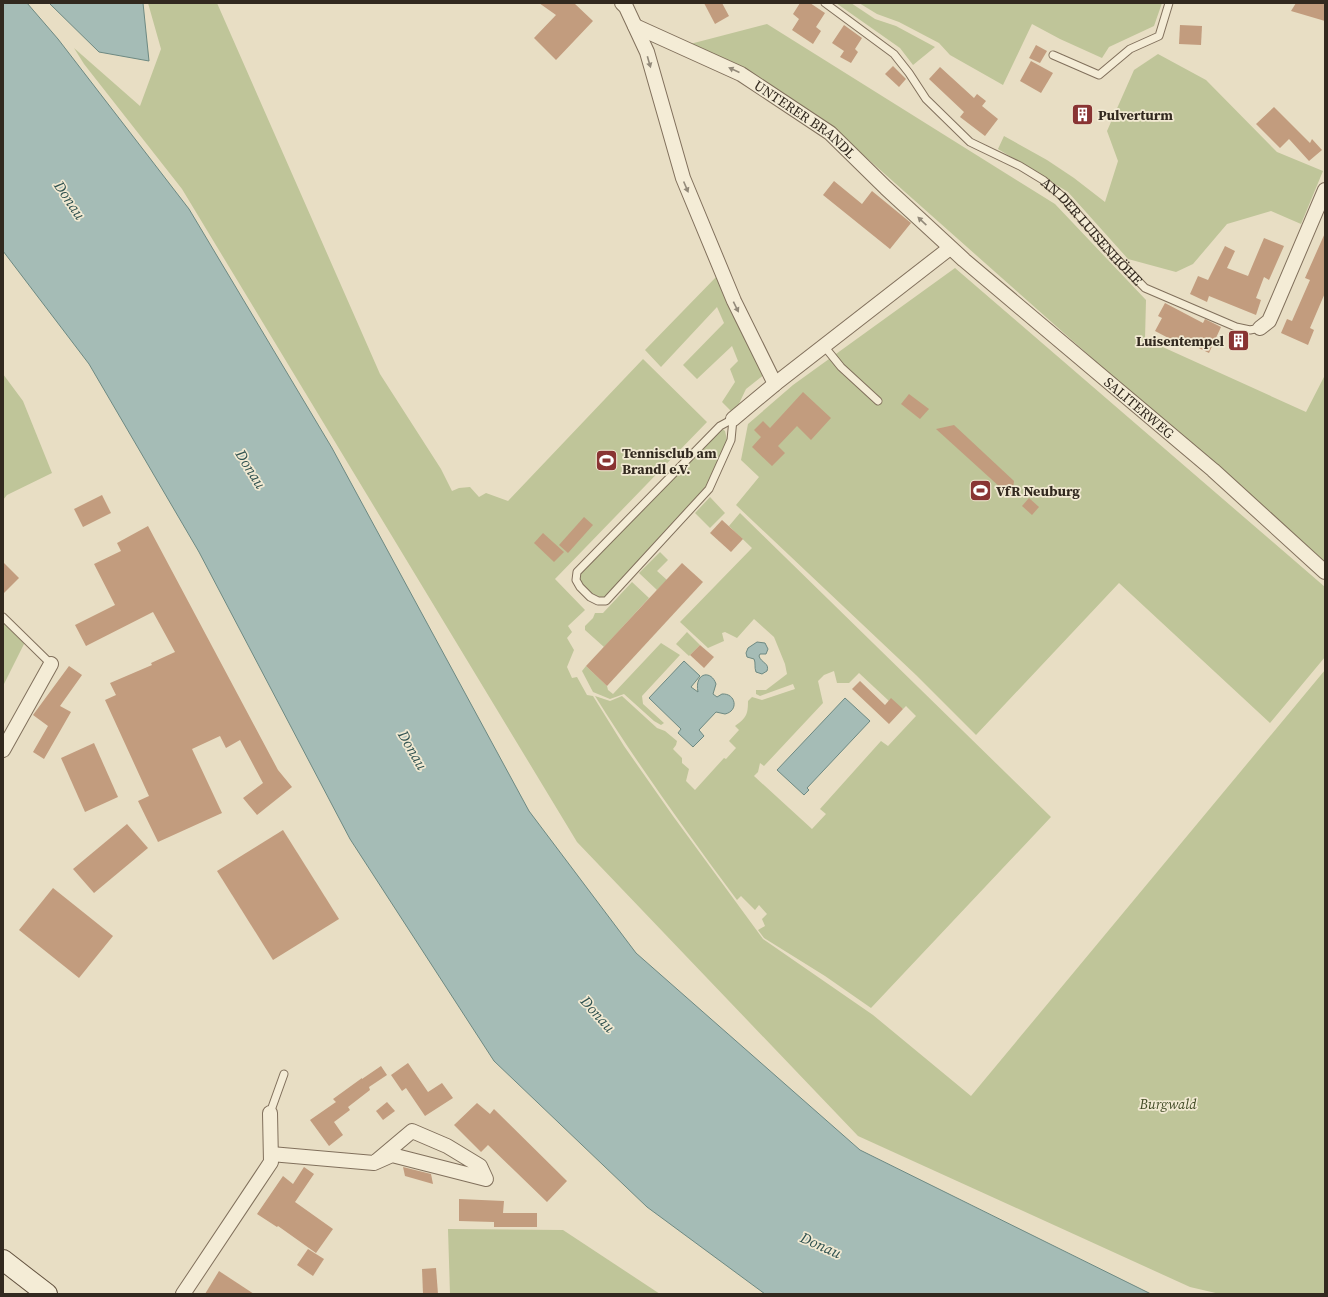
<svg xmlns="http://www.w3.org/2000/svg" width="1328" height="1297" viewBox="0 0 1328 1297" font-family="'Source Serif 4',serif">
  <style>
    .green { fill: #bfc599; fill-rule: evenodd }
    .water { fill: #a5bcb6; stroke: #6d8982 }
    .building { fill: #c29c7e }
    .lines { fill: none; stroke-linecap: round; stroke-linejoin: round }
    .service-casing { stroke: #81705c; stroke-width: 9 }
    .minor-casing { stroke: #81705c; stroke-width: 16 }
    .secondary-casing { stroke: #63523f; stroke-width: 22 }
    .service { stroke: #f4ecd6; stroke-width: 7 }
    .minor { stroke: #f4ecd6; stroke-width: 14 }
    .secondary { stroke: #f4ecd6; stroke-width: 20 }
    .oneway { fill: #938a7a }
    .labels { text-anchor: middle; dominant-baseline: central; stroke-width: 3.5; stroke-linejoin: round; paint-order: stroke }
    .poi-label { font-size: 14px; font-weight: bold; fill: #32291f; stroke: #f1e9d2; text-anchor: start }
    .street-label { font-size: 14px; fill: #32291f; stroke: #f1e9d2 }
    .park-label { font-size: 14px; font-style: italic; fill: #434d27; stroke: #f1e9d2 }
    .water-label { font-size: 15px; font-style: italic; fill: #2f514f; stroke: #f1e9d2 }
  </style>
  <rect width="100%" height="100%" fill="#e8dec4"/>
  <g class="green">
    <polygon points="148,3 217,3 380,374 441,469 452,491 459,488 470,487 479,497 486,493 508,501 643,359 707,422 555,579 585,610 568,626 572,632 567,638 574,650 567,667 572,678 577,677 587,695 593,696 624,746 673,816 763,939 873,1015 971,1096 1325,670 1325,1294 1220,1294 1190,1287 858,1136 577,842 182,189 84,64 74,48 140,106 161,49"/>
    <polygon points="836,3 851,3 875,19 896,26 935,47 913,65 900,48"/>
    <polygon points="859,3 1162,3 1154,26 1109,47 1102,58 1060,39 1032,24 1003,85 950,55 939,43 899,22 877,14"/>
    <polygon points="767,24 1055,204 1146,300 1145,339 1306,412 1325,375 1325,565 833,128 690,44"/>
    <polygon points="1158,54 1206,80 1277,152 1323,171 1301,224 1271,211 1227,224 1193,264 1176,272 1128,259 1068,192 998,149 1004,136 1047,160 1074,178 1105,202 1118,161 1107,131 1134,70"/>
    <polygon points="955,268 1325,587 1325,657 1270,723 1119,583 976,735 916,675 736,505 759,477 741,460 748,424 793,385"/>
    <polygon points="719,274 765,374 746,389 734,414 722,402 735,382 730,369 738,361 732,346 697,379 683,365 724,323 717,307 661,367 645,350"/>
    <polygon points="3,374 23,401 52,473 7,495 3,500"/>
    <polygon points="721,428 725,431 727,440 707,488 605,598 595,597 580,583 580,574"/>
    <polygon points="710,497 725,513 710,528 695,513"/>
    <path d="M740,513L1051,817L871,1008L825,976L764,938L758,930L765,926L762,919L767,914L759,905L755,910L741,896L737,900C687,833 639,766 595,696L610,701L622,696L657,728L665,731L677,741L676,745L673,749L682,758V763L689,769L686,781L695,790L724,758L726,759L736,748L729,741L739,730L735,726C746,718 748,715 748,701L752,697L762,700L795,689L793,684L760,696L756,694V690H766L787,674L785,664L774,637L754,619L737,638L725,632L722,633L724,641L708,648L680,622L752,548L729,526ZM834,671L837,683H849L859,673L889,701L903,709L906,706L916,716L888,746L881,741L820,809L826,814L812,829L754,776L758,772L760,763L764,766L823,703L818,681L824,675Z"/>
    <polygon points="660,552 668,560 657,571 667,580 657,590 639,573"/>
    <polygon points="632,582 649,598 604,647 585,630 585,626 593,618 595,613 603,613"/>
    <polygon points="3,621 25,642 3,686"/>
    <polygon points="687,632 700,645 689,656 676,644"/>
    <polygon points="661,643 680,655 642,696 643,704 664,723 661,725 654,721 624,694 610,699 593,692 582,671 586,666 607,686 608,690 613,694"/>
    <polygon points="448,1229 563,1230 660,1294 450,1294"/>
  </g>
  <g class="water">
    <polygon points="3,3 27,3 58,39 189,209 332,448 529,811 636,953 860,1150 1151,1294 765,1294 647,1207 494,1061 350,839 199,552 89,364 3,251"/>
    <polygon points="49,3 143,3 149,61 99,52"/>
    <path d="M757,642L765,643L768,649L766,654H760L759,656C761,663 770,663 767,671L762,674L756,672C754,667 756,663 754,659L747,657L746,653L748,648Z"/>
    <path d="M684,661L700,676L691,687L698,692C694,673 711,669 716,684L713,694L717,697L722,694C736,693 739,711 725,714L716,712L699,730L704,736L693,747L678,733L681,729L649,698Z"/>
    <polygon points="845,698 870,721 807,788 809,790 804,795 777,770"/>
  </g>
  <g class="building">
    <polygon points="539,3 574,3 593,21 556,60 534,38 556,15"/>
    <polygon points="704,3 722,3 729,16 715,24"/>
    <polygon points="800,3 810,3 825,13 816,27 821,31 813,44 792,30 799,19 793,14"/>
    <polygon points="1296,3 1325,3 1325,21 1291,11"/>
    <polygon points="844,25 862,38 855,49 858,52 851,63 840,57 844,51 832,43"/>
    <polygon points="1180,25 1202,26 1201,45 1179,44"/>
    <polygon points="1036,45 1047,51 1040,63 1029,58"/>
    <polygon points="1031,61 1053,73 1041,93 1020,81"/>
    <polygon points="893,66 906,79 899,87 885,74"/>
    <polygon points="940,67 974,98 977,94 986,101 982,106 998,119 985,136 960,117 964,112 929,79"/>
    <polygon points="1083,107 1091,115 1083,123 1075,114"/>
    <polygon points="1274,107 1310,143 1312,139 1322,150 1309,161 1289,139 1280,148 1256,124"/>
    <polygon points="834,181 862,204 872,191 911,223 890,249 823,195"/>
    <polygon points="1325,233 1325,293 1310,328 1314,330 1308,345 1281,333 1287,319 1292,321 1310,280 1305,278"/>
    <polygon points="1264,238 1284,246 1269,280 1264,277 1256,298 1261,300 1256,315 1209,296 1207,302 1190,294 1198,276 1208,280 1225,246 1235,251 1227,268 1248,276"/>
    <polygon points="1165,303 1203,323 1205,319 1221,327 1209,353 1178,338 1176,342 1155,331 1162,318 1158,316"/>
    <polygon points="803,392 831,418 811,440 797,426 778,446 785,453 772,466 752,447 761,437 754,430 763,421 770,428"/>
    <polygon points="909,394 929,409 920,419 901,404"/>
    <polygon points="954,425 1014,481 1012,498 936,429"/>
    <polygon points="102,495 111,513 83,527 74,509"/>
    <polygon points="1029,498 1039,507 1032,515 1022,506"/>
    <polygon points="584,517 593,525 568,553 559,545"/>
    <polygon points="722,520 743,539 731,552 710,533"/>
    <polygon points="148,526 278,770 292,787 257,815 243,798 263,783 240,740 226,748 220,736 192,749 222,813 158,842 138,801 149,796 105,700 116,695 110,683 152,665 151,663 175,652 153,612 86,646 75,625 115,605 94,564 121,551 117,543"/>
    <polygon points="543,533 564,552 554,562 534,543"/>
    <polygon points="3,562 19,578 3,594"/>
    <polygon points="682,563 703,582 607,686 586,666"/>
    <polygon points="700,645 714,657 704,668 690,655"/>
    <polygon points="69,666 82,675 60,706 71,712 44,759 33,752 48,726 33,715"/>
    <polygon points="860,681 885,705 891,698 903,709 889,724 852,689"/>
    <polygon points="94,743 118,797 85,812 61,758"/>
    <polygon points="127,824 148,848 94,893 73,869"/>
    <polygon points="283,830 339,919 273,960 217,871"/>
    <polygon points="53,888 113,936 79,978 19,930"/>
    <polygon points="408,1063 428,1092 442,1083 453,1098 425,1116 406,1088 402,1091 391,1075"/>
    <polygon points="381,1066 387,1075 369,1087 370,1090 348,1107 350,1110 334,1122 343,1135 329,1146 310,1120 336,1102 333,1099 362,1078 362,1079"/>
    <polygon points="387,1102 395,1111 383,1120 376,1111"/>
    <polygon points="477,1103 490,1114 494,1109 567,1181 547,1202 488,1145 481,1152 454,1125"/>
    <polygon points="304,1167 314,1174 295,1202 333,1229 316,1253 278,1226 277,1227 257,1214 283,1176 293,1184"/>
    <polygon points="403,1167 431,1174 433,1184 405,1176"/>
    <polygon points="459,1199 504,1201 503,1213 537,1213 537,1227 494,1227 494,1222 459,1221"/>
    <polygon points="308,1249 324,1259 313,1276 297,1265"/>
    <polygon points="436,1268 438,1294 423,1294 422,1269"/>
    <polygon points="219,1271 254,1294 205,1294"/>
  </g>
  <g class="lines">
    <defs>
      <g id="service">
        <path id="s1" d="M825,3L894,54L909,73L926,99L970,142L1020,166L1043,180L1064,198L1115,257L1145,288L1236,327L1250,330L1260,328"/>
        <polyline points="1053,55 1099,75 1130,49 1159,36 1169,3"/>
        <polyline points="824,346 841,367 878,401"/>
        <polygon points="733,419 731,440 709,489 606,601 598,601 590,597 580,587 576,580 577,572 720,426"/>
        <polyline points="3,617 51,664"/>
        <polyline points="270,1113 284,1074"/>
      </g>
      <g id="minor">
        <polyline points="622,3 626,7 647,52 683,178 734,301 775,384"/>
        <path id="s2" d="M635,26L741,74L830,133L886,188L964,260L1213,470L1325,572"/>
        <polyline points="1260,328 1269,321 1273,312 1325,190"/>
        <polyline points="733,419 775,384 950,248"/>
        <polyline points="3,750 51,664"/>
        <polyline points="271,1154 374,1163 392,1155 486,1179 480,1166 447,1146 412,1131 374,1163"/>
        <polyline points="183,1294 271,1162 270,1113"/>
      </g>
      <polyline id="secondary" points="3,1260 47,1294"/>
    </defs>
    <use href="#service" class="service-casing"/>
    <use href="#minor" class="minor-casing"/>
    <use href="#secondary" class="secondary-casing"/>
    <use href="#service" class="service"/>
    <use href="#minor" class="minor"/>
    <use href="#secondary" class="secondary"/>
  </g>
  <defs><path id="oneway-solid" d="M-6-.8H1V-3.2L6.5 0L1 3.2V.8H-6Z"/></defs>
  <g class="oneway">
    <use href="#oneway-solid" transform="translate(649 62) rotate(74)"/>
    <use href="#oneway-solid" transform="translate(734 70) rotate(-156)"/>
    <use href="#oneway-solid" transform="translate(686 187) rotate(67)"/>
    <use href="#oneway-solid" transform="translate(922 221) rotate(-137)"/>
    <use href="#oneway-solid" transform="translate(736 307) rotate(64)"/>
  </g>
  <defs>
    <symbol id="building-square" viewBox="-11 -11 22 22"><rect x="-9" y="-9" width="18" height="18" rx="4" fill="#893433" stroke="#f1e9d2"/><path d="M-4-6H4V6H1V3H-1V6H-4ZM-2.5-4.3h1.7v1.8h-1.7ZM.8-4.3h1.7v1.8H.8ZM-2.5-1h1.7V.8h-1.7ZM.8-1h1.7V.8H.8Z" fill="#fff"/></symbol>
    <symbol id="stadium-square" viewBox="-11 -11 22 22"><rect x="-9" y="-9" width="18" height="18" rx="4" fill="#893433" stroke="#f1e9d2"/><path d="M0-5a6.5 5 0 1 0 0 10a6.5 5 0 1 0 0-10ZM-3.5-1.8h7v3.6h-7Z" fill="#fff"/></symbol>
  </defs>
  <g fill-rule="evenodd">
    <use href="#building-square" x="1070" y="102" width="25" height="25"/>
    <use href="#building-square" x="1226" y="328" width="25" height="25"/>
    <use href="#stadium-square" x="594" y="448" width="25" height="25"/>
    <use href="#stadium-square" x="968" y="478" width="25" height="25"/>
  </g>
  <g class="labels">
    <g class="poi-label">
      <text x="1098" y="115">Pulverturm</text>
      <text x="1224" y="341" text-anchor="end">Luisentempel</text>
      <text x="622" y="453">Tennisclub am<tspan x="622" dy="16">Brandl e.V.</tspan></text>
      <text x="996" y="491">VfR Neuburg</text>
    </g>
    <g class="street-label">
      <text stroke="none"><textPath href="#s2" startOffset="195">UNTERER BRANDL</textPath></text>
      <text stroke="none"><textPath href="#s1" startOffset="356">AN DER LUISENHÖHE</textPath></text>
      <text stroke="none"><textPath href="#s2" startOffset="637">SALITERWEG</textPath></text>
    </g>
    <g class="park-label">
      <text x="1168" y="1104">Burgwald</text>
    </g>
    <g class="water-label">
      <text transform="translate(70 200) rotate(56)">Donau</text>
      <text transform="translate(251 469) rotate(58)">Donau</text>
      <text transform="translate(413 750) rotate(60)">Donau</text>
      <text transform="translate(598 1014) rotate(48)">Donau</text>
      <text transform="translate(821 1245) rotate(24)">Donau</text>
    </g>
  </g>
  <rect width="1328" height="1297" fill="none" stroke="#32291f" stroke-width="8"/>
</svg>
